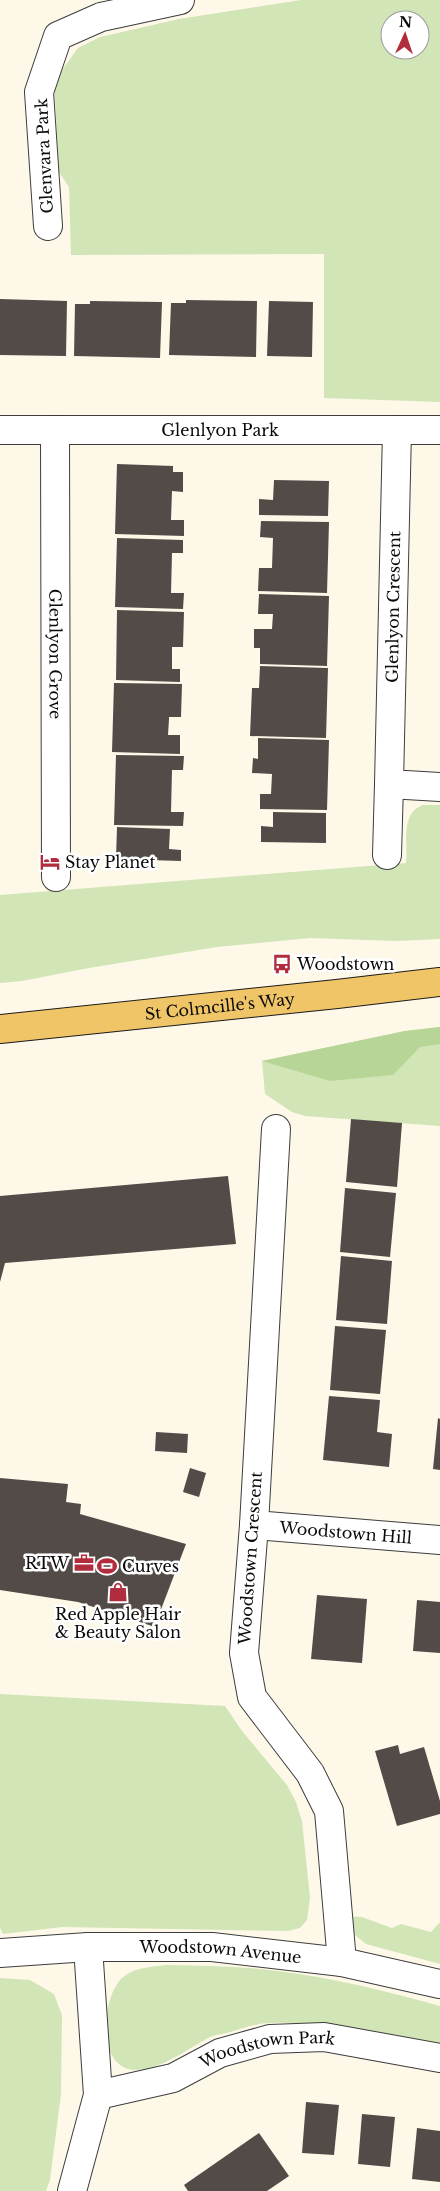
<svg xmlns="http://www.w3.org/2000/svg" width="440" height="2191" viewBox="0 0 440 2191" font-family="'Libre Baskerville',serif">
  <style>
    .green { fill: #d2e5b6; fill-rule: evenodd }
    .forest { fill: #b7d596 }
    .building { fill: #524b48 }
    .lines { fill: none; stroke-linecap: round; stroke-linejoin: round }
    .minor-casing { stroke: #3d3d3d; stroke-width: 30 }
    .major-casing { stroke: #1b1b1b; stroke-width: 30 }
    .minor { stroke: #fff; stroke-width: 28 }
    .major { stroke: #f0c567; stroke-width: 28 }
    .labels { text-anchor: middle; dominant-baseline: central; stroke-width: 5; stroke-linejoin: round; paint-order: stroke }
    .street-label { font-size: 16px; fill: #0a0a0a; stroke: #fff }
    .poi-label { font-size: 16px; fill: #0a0a0a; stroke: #fff; text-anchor: start }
  </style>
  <rect width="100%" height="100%" fill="#fef8e9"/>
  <g class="green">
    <path d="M301,0H440V402L324,398V254L71,255L69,187L59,172L54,81L78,48L100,37L179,19ZM390,20H420V50H390Z"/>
    <path d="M423,805H440V939L395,941L310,938L217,947L89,968L22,981L0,983V895L406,863C408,843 400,813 423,805Z"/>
    <polygon points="440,1027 440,1126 305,1116 292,1112 265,1094 262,1061 405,1031"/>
    <polygon points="0,1694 225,1706 242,1731 287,1785 296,1802 302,1821 310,1898 307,1920 300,1928 288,1931 62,1927 3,1934 0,1928"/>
    <polygon points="344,1916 362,1917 392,1928 401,1924 431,1932 440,1922 440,1964 366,1944 355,1935"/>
    <path d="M167,1965C204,1966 241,1966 278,1971C333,1978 387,1991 440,2006V2047C384,2035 329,2021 271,2023C257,2023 240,2029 227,2033C221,2034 214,2035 208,2038C188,2049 149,2078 125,2068C97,2055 103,1998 121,1979C134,1967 150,1967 167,1965Z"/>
    <polygon points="0,1978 30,1980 54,1994 62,2015 61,2094 50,2180 46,2191 0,2191"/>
  </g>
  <polygon class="forest" points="440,1027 440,1044 420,1047 393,1075 330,1081 262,1061 405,1031"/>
  <g class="building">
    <polygon points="0,299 67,301 66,356 0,355"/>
    <polygon points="186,300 257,301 256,357 169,355 171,303 186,303"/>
    <polygon points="90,301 162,302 160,358 74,356 75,304 90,304"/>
    <polygon points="269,301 313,302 312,357 267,356"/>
    <polygon points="117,464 173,466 173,472 183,472 183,492 172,491 171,520 184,520 184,536 115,534"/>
    <polygon points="274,480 329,481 328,516 259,515 259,499 273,500"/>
    <polygon points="261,521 329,522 327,593 258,591 259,568 272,568 273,538 260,537"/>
    <polygon points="117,538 183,540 183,553 172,553 171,593 184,593 183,609 115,607"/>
    <polygon points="259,594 329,596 327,666 260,664 260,648 254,648 254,629 272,629 273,614 258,614"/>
    <polygon points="117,610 184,612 183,647 172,647 172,669 180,669 180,682 116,680"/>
    <polygon points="260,666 328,668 326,738 250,736 252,688 259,688"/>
    <polygon points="114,683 182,684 181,717 169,717 169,719 168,735 180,735 180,754 112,752"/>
    <polygon points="258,738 329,740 327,810 260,809 260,794 271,794 272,774 252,773 253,758 258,759"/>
    <polygon points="116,755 184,756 183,770 172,770 171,812 184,812 183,826 114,825"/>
    <polygon points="273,812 326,813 326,843 261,842 261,826 273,827"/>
    <polygon points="117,827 170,829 169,849 181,850 181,861 116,859"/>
    <polygon points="351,1119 402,1123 397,1187 346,1182"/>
    <polygon points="228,1176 236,1244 5,1263 0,1282 0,1196"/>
    <polygon points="345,1188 396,1193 390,1257 340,1252"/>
    <polygon points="341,1256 392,1261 387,1324 336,1320"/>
    <polygon points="335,1326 386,1330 380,1394 330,1390"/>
    <polygon points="329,1396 380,1400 377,1432 392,1434 389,1467 323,1460"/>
    <polygon points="438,1418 440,1419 440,1470 433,1469"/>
    <polygon points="156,1432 188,1434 187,1453 155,1451"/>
    <polygon points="190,1468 206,1473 199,1497 183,1492"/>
    <polygon points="0,1478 68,1484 66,1502 81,1504 80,1514 186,1544 160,1612 152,1626 78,1602 0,1590"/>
    <polygon points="317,1595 367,1599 362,1663 311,1659"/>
    <polygon points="417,1600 440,1602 440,1653 413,1651"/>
    <polygon points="398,1745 400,1754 424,1747 440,1801 440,1814 397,1826 375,1751"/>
    <polygon points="306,2102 339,2105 334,2155 302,2153"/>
    <polygon points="362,2114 395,2117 390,2167 358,2164"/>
    <polygon points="417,2128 440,2131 440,2182 412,2179"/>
    <polygon points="259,2133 289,2176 267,2191 188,2191 184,2185"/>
  </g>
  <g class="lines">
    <defs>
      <g id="minor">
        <polyline points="48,226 39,92 58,36 101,17 180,0"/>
        <path id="s1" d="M0,430H440"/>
        <path id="s2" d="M55,430L56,877"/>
        <polyline points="397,430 389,784 440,787"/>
        <polyline points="387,855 389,784"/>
        <polyline points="276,1129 254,1525 244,1653 252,1697 310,1773 329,1811 342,1962"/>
        <path id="s3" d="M254,1525L440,1540"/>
        <path id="s4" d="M0,1953L88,1947H212L342,1962L440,1984"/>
        <path id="s5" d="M98,2095L173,2078L220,2053L270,2039L324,2037L440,2058"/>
        <polyline points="72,2191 98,2095 88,1947"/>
      </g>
      <g id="major">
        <path id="s6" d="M0,1029L337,994L440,982"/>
      </g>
    </defs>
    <use href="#minor" class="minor-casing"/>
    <use href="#major" class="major-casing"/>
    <use href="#minor" class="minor"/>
    <use href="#major" class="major"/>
  </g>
  <defs>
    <symbol id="hotel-bare" viewBox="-9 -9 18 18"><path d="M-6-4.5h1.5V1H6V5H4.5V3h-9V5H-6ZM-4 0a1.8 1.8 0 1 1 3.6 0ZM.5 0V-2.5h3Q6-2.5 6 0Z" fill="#b12c3c" stroke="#fff" stroke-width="2.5" paint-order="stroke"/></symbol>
    <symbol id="bus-bare" viewBox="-9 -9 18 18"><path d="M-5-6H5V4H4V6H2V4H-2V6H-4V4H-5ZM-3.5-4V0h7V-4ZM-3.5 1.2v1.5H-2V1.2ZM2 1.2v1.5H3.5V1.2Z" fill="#b12c3c" stroke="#fff" stroke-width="2.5" paint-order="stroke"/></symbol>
    <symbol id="office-bare" viewBox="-9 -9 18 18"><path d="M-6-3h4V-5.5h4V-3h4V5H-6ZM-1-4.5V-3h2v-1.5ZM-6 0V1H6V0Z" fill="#b12c3c" stroke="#fff" stroke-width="2.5" paint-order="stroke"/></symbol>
    <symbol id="stadium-bare" viewBox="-9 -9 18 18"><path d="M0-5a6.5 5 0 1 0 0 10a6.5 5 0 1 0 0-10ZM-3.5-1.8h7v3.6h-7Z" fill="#b12c3c" stroke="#fff" stroke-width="2.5" paint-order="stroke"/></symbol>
    <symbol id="shop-bare" viewBox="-9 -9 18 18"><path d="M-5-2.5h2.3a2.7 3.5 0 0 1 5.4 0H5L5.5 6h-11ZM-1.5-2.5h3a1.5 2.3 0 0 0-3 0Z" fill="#b12c3c" stroke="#fff" stroke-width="2.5" paint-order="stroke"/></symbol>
  </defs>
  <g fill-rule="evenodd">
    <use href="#hotel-bare" x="36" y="848" width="28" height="28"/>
    <use href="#bus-bare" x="268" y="950" width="28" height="28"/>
    <use href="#office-bare" x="70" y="1549" width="28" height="28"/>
    <use href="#stadium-bare" x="93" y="1552" width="28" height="28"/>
    <use href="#shop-bare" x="104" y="1578" width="28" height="28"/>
  </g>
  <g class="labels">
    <g class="street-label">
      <text transform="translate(44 156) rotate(-93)">Glenvara Park</text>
      <text stroke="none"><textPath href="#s1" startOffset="220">Glenlyon Park</textPath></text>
      <text transform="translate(393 607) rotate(-89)">Glenlyon Crescent</text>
      <text stroke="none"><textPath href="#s2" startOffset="224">Glenlyon Grove</textPath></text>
      <text stroke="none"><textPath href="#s6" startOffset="221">St Colmcille's Way</textPath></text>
      <text stroke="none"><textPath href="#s3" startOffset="92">Woodstown Hill</textPath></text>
      <text transform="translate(250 1558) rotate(-86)">Woodstown Crescent</text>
      <text stroke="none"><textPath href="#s4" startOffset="221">Woodstown Avenue</textPath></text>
      <text stroke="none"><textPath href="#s5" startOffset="178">Woodstown Park</textPath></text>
    </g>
    <g class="poi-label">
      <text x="65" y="862">Stay Planet</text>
      <text x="297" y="964">Woodstown</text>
      <text x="69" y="1563" text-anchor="end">RTW</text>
      <text x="122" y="1566">Curves</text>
      <text x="118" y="1614" text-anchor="middle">Red Apple Hair<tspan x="118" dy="18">&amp; Beauty Salon</tspan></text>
    </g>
  </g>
  <g transform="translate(405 35) rotate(3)"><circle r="24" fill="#ffffff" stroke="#9d9d9d"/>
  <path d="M0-4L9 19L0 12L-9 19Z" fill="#b12c3c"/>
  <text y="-8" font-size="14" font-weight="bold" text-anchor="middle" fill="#0a0a0a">N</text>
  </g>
</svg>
